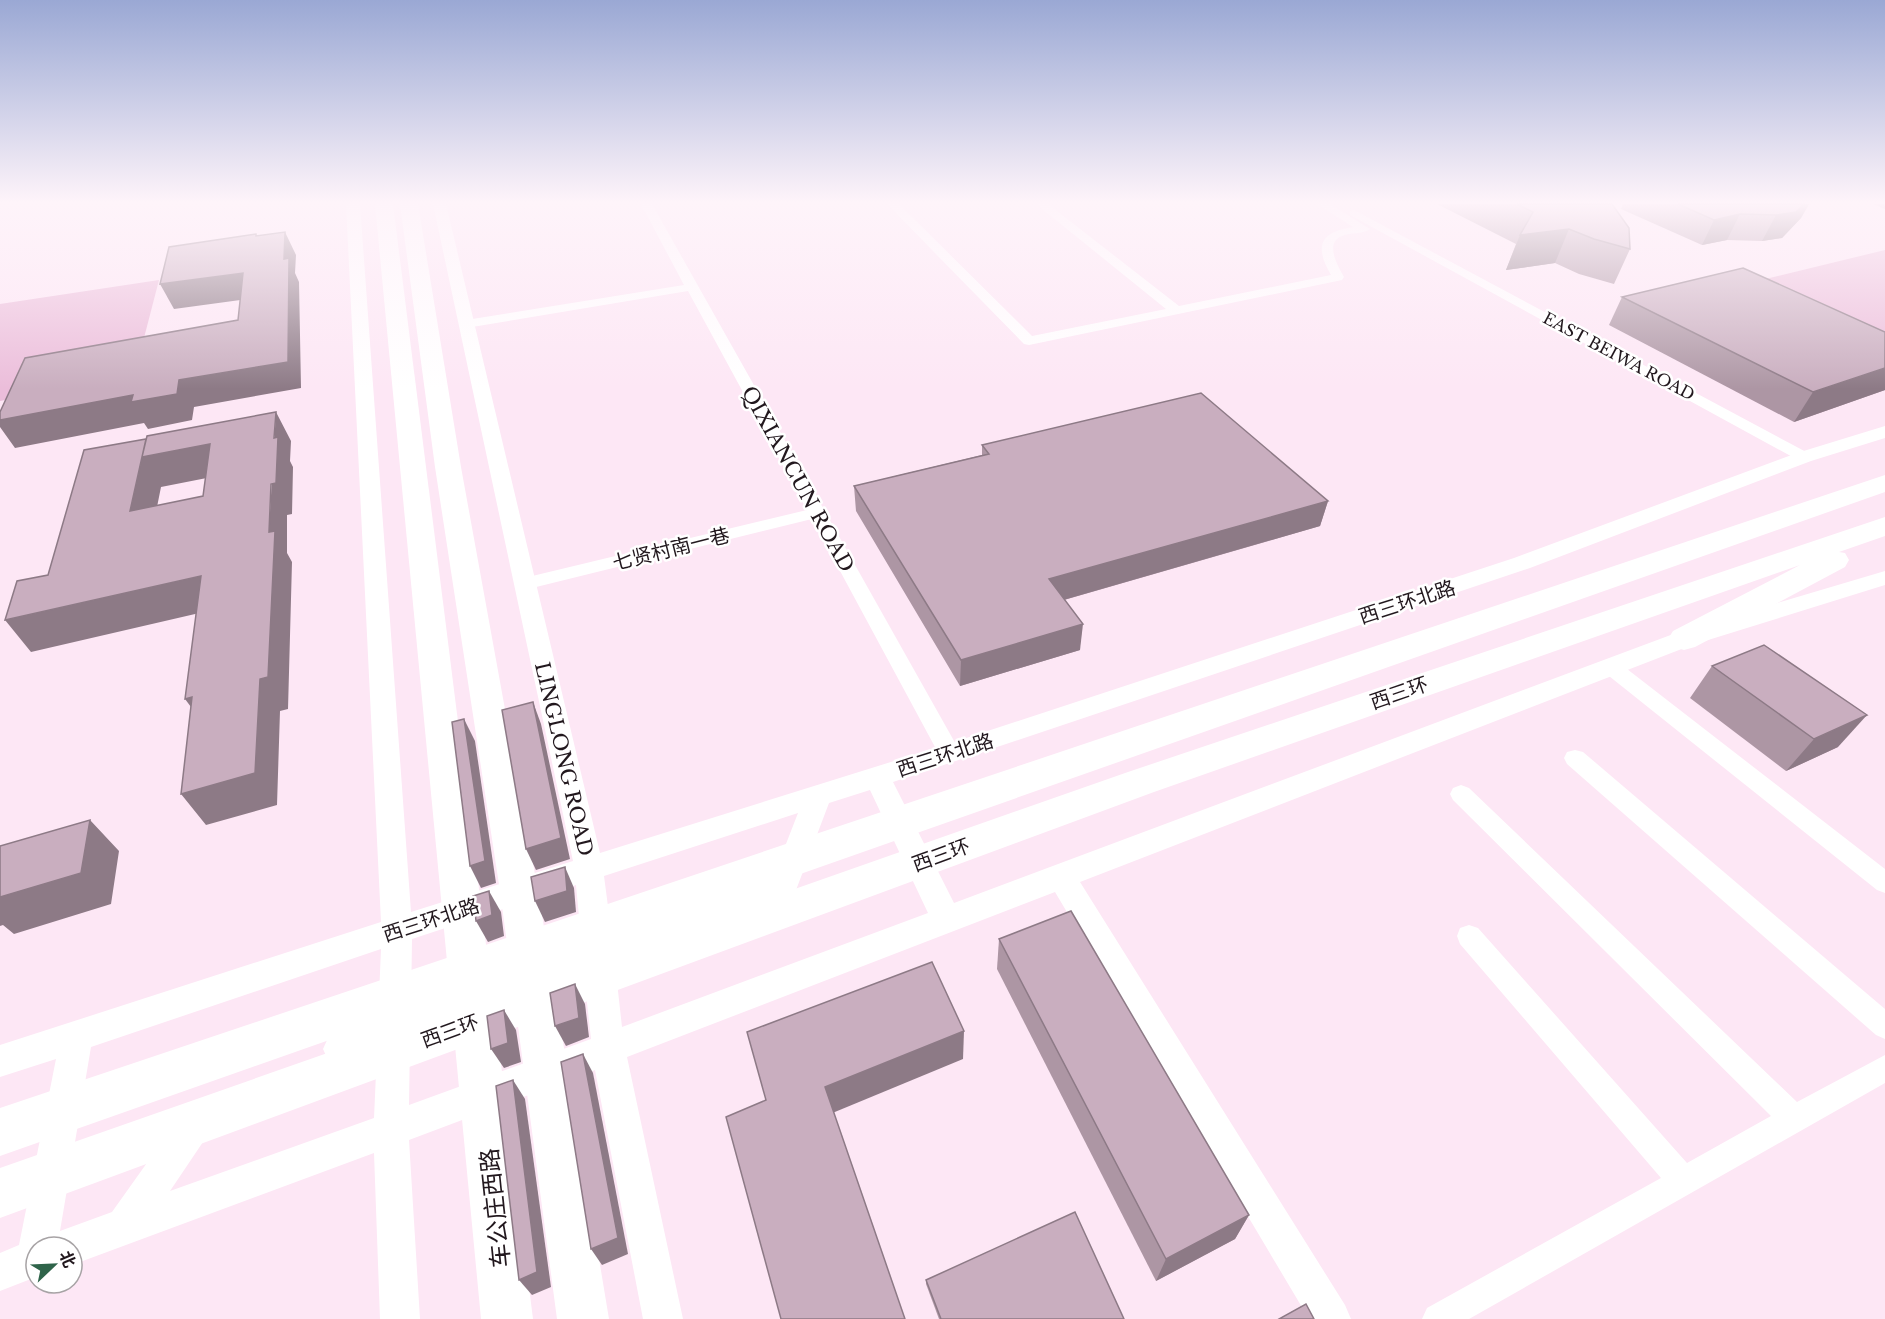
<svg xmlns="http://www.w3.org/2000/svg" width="1885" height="1319" viewBox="0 0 1885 1319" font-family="'Libre Baskerville','Noto Sans SC',serif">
<rect width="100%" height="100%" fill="#fde7f5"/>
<g fill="#ebbdda">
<path d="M 1885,250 L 1885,335 L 1761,280 Z"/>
<path d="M 159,280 L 138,361 L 21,397 L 0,401 L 0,304 Z"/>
</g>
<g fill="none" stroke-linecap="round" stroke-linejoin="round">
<g fill="#fff" fill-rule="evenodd">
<path d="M 641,204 L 652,204 L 958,748 L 961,754 L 958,760 L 950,762 L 942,760 L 812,519 L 524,590 L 518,588 L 515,584 L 518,580 L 524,578 L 807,510 L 688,291 L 466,328 L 459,324 L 466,320 L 684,285 Z"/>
<path d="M 887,204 L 899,204 L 1032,336 L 1166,309 L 1036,204 L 1048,204 L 1179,306 L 1331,275 C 1314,246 1320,232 1353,227 L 1317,204 L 1330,204 L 1370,229 C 1362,235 1351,232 1342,236 C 1324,243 1338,266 1344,277 L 1342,280 L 1029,345 L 1024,344 Z"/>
<path d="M 1354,210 L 1810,454 L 1812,457 L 1810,460 L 1798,460 L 1350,215 L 1350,211 Z"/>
<path d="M 1611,660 L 1618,662 L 1885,869 L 1885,893 L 1877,890 L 1604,672 L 1601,667 L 1604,662 Z"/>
<path d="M 1575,750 L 1583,752 L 1885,1009 L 1885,1039 L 1876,1035 L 1567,764 L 1564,758 L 1567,752 Z"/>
<path d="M 1461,785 L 1469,788 L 1797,1102 L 1885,1055 L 1885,1083 L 1469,1319 L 1422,1319 L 1427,1308 L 1661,1178 L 1460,944 L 1457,936 L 1460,928 L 1469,925 L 1478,928 L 1687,1163 L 1771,1116 L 1453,800 L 1450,794 L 1453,788 Z"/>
</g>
<path fill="#fff" fill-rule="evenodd" d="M 346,204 L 360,204 L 411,912 L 573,861 L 433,204 L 446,204 L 600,853 L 942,746 L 1514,558 L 1797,453 L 1885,426 L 1885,438 L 1811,461 L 1530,568 L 893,782 L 954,903 L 1676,633 L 1885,571 L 1885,585 L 1692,645 L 1080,882 L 1345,1305 L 1351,1319 L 1309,1319 L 1055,892 L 627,1057 L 683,1319 L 643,1319 L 595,1070 L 409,1140 L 420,1319 L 380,1319 L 374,1153 L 72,1265 L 72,1247 L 36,1247 L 36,1277 L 0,1291 L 0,1253 L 19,1245 L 56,1059 L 0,1077 L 0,1045 L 381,922 ZM 870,790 L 928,913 L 622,1027 L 615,964 L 793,898 L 829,803 ZM 798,813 L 772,880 L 612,937 L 604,876 ZM 576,885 L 582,948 L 411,1008 L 412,939 ZM 381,949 L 378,1020 L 328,1038 L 323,1049 L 328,1060 L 340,1065 L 377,1051 L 374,1118 L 170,1191 L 205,1139 L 211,1127 L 205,1115 L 193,1109 L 181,1115 L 112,1212 L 60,1231 L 91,1047 ZM 584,975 L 591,1039 L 409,1105 L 410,1039 Z"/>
<g fill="#fff" fill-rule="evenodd">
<path d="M 375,204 L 393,204 L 533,1319 L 481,1319 Z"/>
<path d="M 400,204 L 418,204 L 461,467 L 538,891 L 609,1319 L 557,1319 L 500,891 L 435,467 Z"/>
</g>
<g fill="#fff" fill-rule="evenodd">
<path d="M 1885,475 L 1885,492 L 0,1156 L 0,1108 Z"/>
<path d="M 1885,517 L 1885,536 L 1839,552 L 1845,553 L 1849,560 L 1845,567 L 1695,647 L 1684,650 L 1673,647 L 1668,639 L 1673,631 L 1800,565 L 1154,792 L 0,1218 L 0,1168 L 1128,772 Z"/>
</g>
</g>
<g fill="#ad96a4">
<path d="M 1437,204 L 1612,204 L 1630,249 L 1614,284 L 1579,274 L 1555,263 L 1506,270 L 1516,244 Z"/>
<path d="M 1623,204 L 1809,204 L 1801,218 L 1782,238 L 1762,241 L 1727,240 L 1702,245 L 1621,209 Z"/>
<path d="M 1873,204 L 1885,204 L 1885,209 Z"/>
<path d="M 1622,297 L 1885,332 L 1885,390 L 1794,422 L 1609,325 Z"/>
<path d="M 982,445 L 1328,501 L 1320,526 L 1064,600 L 1080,650 L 960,686 L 856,511 L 854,486 L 982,455 Z"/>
<path d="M 1712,666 L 1838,747 L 1786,771 L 1690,698 Z"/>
<path d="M 999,939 L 1249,1215 L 1235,1239 L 1156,1281 L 997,969 Z"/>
<path d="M 926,1280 L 1115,1300 L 1124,1319 L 939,1319 L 926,1284 Z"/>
</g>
<g fill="#8d7a86">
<path d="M 1804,204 L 1809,204 L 1801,218 L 1782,238 L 1762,241 L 1776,215 Z"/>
<path d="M 1740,214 L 1727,240 L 1702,245 L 1714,220 Z"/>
<path d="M 1569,229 L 1555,263 L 1506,270 L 1520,235 Z"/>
<path d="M 285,232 L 296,255 L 295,273 L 299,282 L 301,388 L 194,407 L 192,420 L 148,429 L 144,423 L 15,448 L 0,427 L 0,420 L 179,380 L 288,362 L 284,259 Z"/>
<path d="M 243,273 L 255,298 L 174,309 L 160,284 Z"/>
<path d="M 1885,368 L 1885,390 L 1794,422 L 1813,392 Z"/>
<path d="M 276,412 L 291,441 L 290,461 L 293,467 L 292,514 L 287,515 L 287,553 L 292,562 L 288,709 L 280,711 L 277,805 L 206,825 L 181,794 L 260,679 Z"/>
<path d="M 146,439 L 210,444 L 227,474 L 161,487 L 150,542 L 130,511 Z"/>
<path d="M 1328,501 L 1320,526 L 1046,605 L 1049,579 Z"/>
<path d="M 201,576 L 221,608 L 31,652 L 5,620 Z"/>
<path d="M 1083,624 L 1080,650 L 960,686 L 961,660 Z"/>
<path d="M 192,697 L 209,731 L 185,699 Z"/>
<path d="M 533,702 L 541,724 L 570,859 L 536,870 L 526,849 Z"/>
<path d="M 1867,715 L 1838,747 L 1786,771 L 1814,739 Z"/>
<path d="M 464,719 L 475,741 L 496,883 L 481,888 L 470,866 Z"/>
<path d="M 90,820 L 119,851 L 111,904 L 14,934 L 3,925 L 0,926 L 0,897 Z"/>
<path d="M 565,867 L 574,888 L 576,912 L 545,922 L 535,901 Z"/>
<path d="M 489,891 L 501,912 L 504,936 L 488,942 L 476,921 Z"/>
<path d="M 575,984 L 585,1004 L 589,1037 L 566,1046 L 555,1026 Z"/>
<path d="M 504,1010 L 516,1030 L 521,1062 L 504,1068 L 491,1049 Z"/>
<path d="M 964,1031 L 963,1059 L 830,1114 L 825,1087 Z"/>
<path d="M 583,1054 L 593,1073 L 628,1254 L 602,1265 L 591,1249 Z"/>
<path d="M 513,1080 L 525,1099 L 551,1287 L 532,1295 L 519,1280 Z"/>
<path d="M 1249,1215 L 1235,1239 L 1156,1281 L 1166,1259 Z"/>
</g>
<g fill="#c9aebf" stroke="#8d7a86" stroke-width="1.5">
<path d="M 1517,204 L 1612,204 L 1629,228 L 1630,249 L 1594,239 L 1569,229 L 1520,235 L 1533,212 Z"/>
<path d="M 1678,204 L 1804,204 L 1796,212 L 1776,215 L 1740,214 L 1714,220 Z"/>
<path d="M 285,232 L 284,259 L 289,258 L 288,362 L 179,380 L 177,394 L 131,402 L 133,395 L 0,420 L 0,412 L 25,358 L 238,320 L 243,273 L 160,284 L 169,247 L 256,234 L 256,236 Z"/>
<path d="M 1743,268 L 1885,332 L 1885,368 L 1813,392 L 1622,297 Z"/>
<path d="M 1201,393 L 1328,501 L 1049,579 L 1083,624 L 961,660 L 854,486 L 989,454 L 982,445 Z"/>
<path d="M 276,412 L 274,438 L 278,437 L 276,483 L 271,484 L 269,532 L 275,531 L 268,677 L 260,679 L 255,773 L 181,794 L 192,697 L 185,699 L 201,576 L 5,620 L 17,581 L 48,575 L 84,450 L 146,439 L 130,511 L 203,496 L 210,444 L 142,457 L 147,436 Z"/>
<path d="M 1764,645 L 1867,715 L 1814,739 L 1712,666 Z"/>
<path d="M 533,702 L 561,838 L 526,849 L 502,710 Z"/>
<path d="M 464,719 L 485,861 L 470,866 L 452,722 Z"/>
<path d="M 90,820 L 81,873 L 0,897 L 0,846 Z"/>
<path d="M 565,867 L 567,891 L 535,901 L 531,877 Z"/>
<path d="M 489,891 L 492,915 L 476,921 L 473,896 Z"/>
<path d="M 1071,911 L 1249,1215 L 1166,1259 L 999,939 Z"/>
<path d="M 932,962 L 964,1031 L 825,1087 L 905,1319 L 781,1319 L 726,1117 L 766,1100 L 747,1032 Z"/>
<path d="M 575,984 L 579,1018 L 555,1026 L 550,993 Z"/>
<path d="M 504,1010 L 508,1043 L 491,1049 L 487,1016 Z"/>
<path d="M 583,1054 L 618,1238 L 591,1249 L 561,1062 Z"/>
<path d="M 513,1080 L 537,1272 L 519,1280 L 496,1086 Z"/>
<path d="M 1075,1212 L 1124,1319 L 941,1319 L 926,1280 Z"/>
<path d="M 1306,1304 L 1314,1319 L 1279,1319 Z"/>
</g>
<linearGradient id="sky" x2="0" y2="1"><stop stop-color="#9aa8d4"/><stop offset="0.52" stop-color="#fef4fa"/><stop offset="1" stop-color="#fef4fa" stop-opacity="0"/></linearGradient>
<rect width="1885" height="389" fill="url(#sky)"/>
<g text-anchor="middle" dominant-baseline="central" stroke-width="5" stroke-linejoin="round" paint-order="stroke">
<g font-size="16" fill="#22181e" stroke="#fff">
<text transform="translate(1619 356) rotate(28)">EAST BEIWA ROAD</text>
</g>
<g font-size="20" fill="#22181e" stroke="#fff">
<text transform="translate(798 479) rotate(61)">QIXIANCUN ROAD</text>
<text transform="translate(671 549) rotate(-14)">七贤村南一巷</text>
<text transform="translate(1407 602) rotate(-18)">西三环北路</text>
<text transform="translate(1399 693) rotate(-19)">西三环</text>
<text transform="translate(945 755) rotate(-18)">西三环北路</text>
<text transform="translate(564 759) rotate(77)">LINGLONG ROAD</text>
<text transform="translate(941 855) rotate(-20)">西三环</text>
<text transform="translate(431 920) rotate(-18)">西三环北路</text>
<text transform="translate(450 1031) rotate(-20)">西三环</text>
</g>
<g font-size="24" fill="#22181e" stroke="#fff">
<text transform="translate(495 1208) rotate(-96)">车公庄西路</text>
</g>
</g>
<g transform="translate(54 1265) rotate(67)"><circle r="28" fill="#ffffff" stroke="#a7a3a5" stroke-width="1.5"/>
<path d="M0-4.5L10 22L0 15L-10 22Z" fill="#2f644a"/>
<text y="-9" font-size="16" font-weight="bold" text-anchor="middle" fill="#22181e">北</text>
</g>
</svg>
